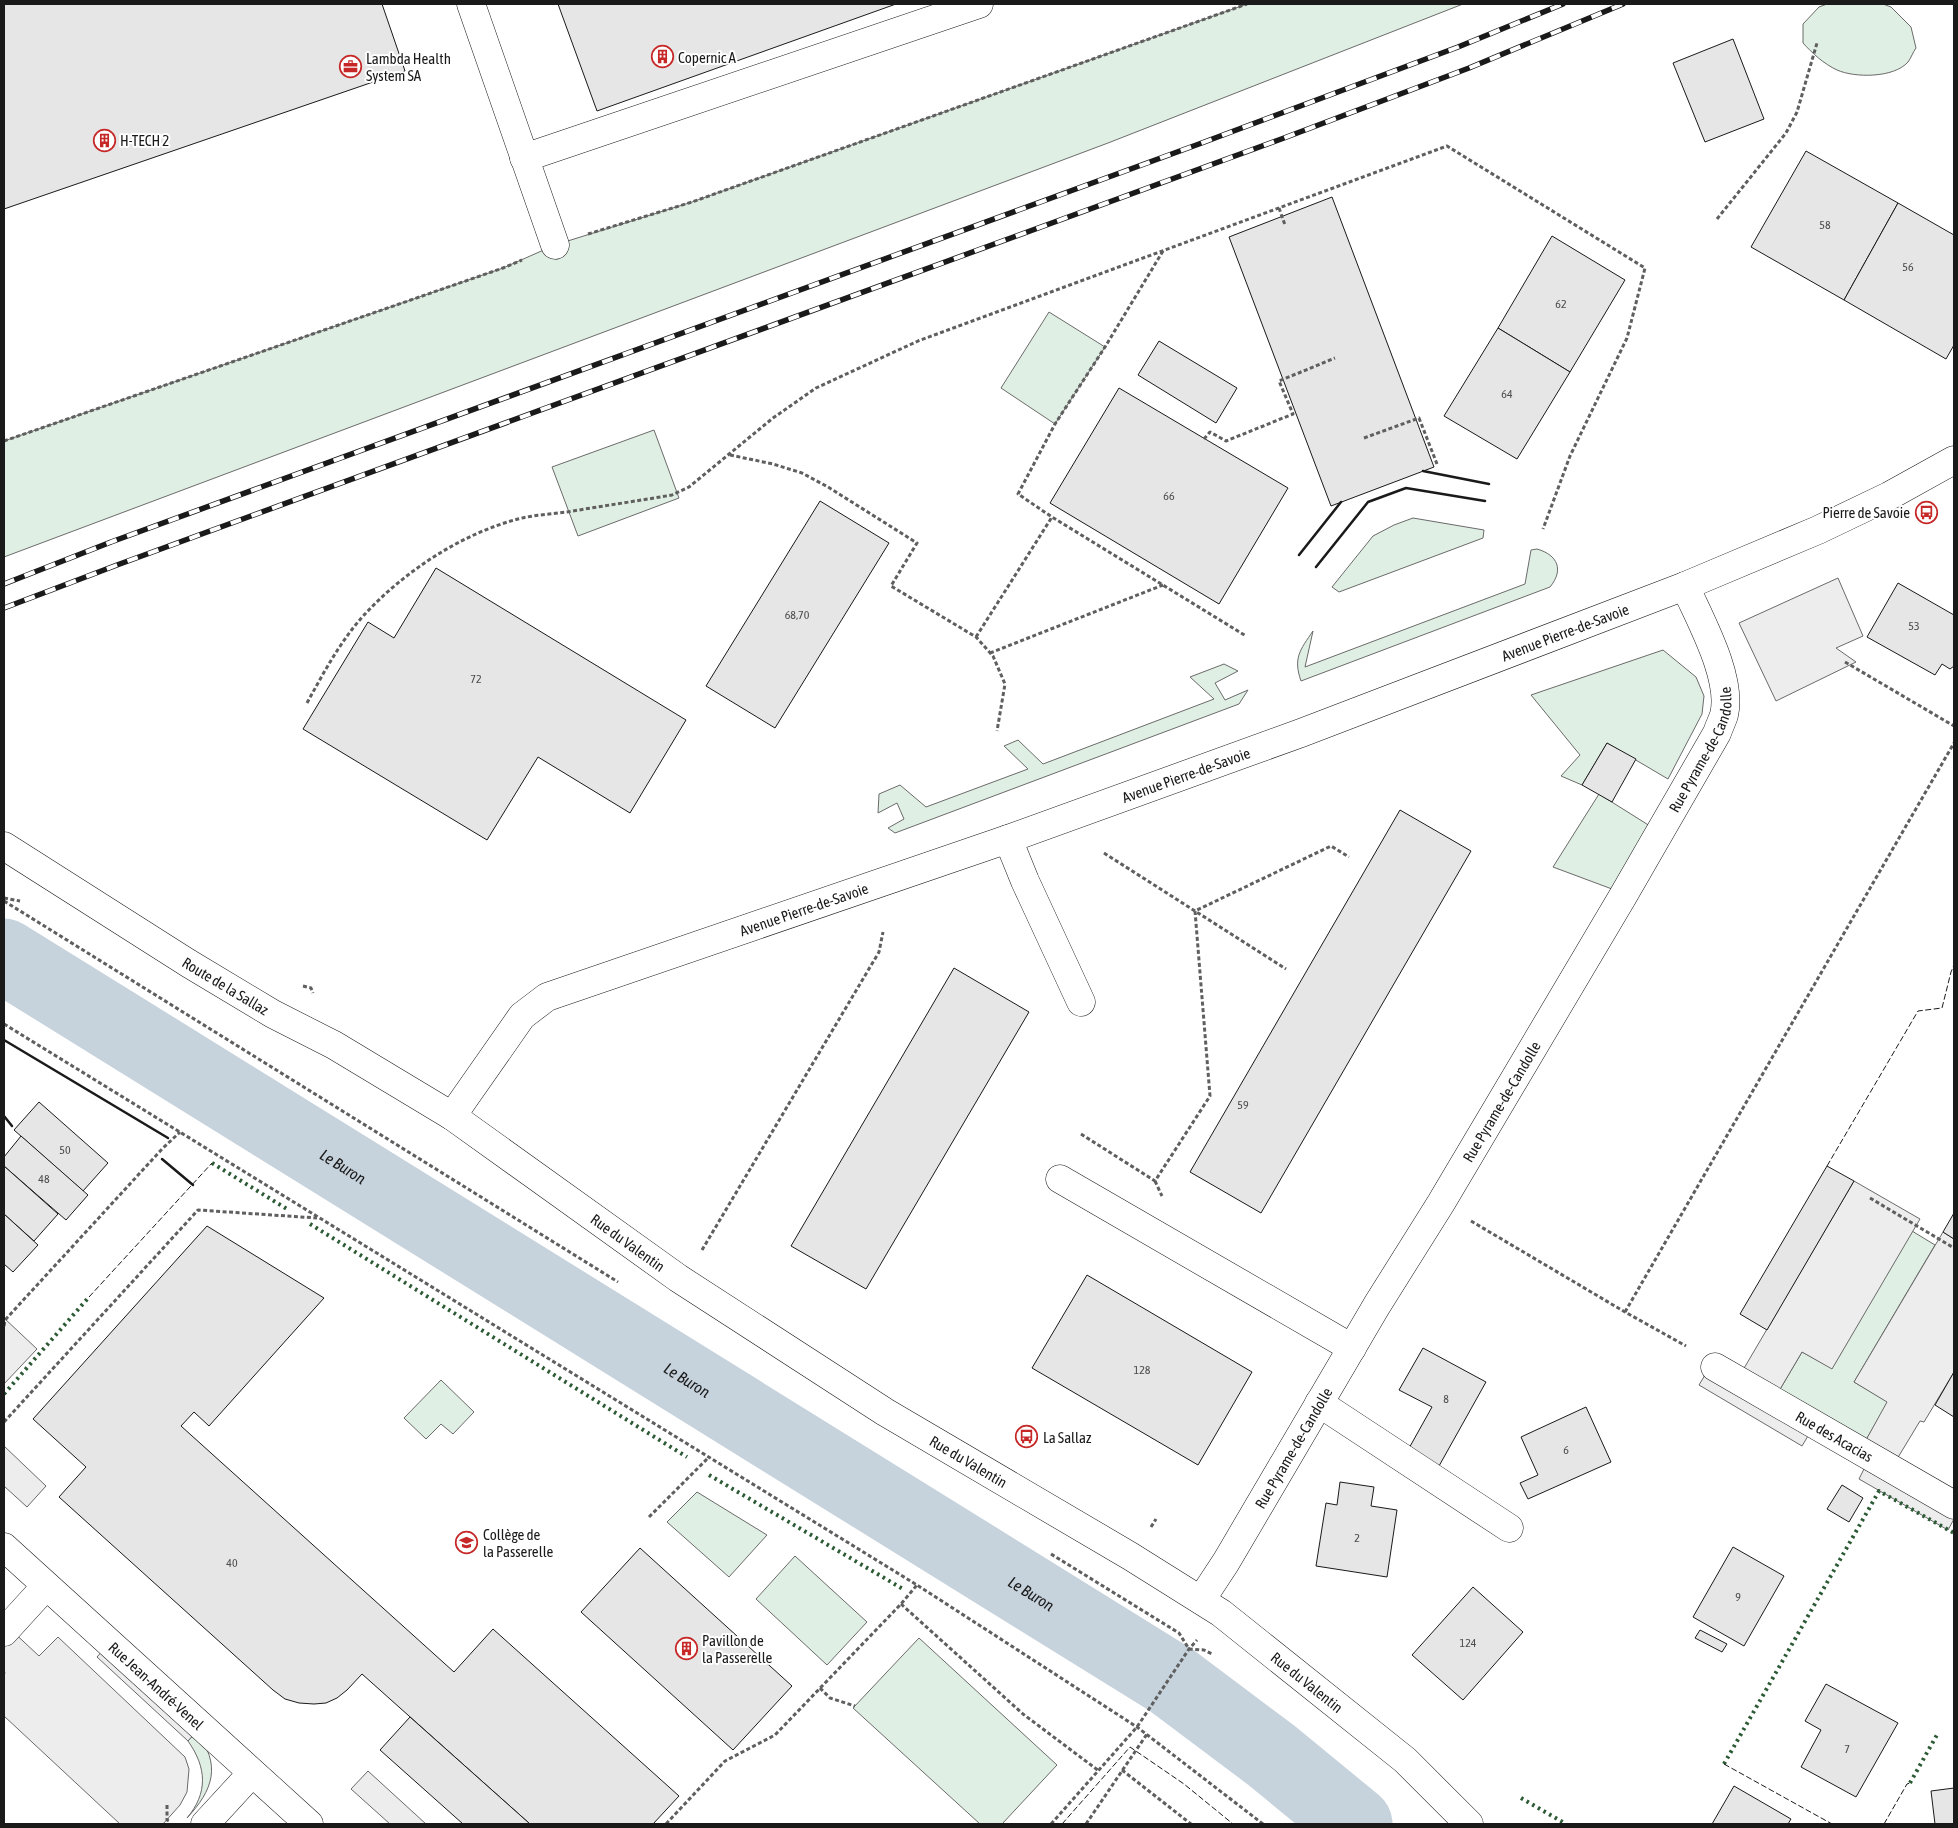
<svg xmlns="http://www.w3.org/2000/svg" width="1958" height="1828" viewBox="0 0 1958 1828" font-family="'Asap Condensed',sans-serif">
<rect width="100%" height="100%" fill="#fff"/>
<g fill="#e0efe3" stroke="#6a6a6a">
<path d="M 1247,4 L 1463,4 L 1108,143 L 4,557 L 4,441 L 503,268 L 555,245 L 692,202 Z"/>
<path d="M 1827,4 L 1883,4 L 1891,7 L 1911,27 L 1916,48 C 1913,52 1911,58 1908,62 C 1894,78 1855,78 1837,70 C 1824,64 1812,53 1803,43 L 1803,24 L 1819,7 Z"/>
<path d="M 1049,312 L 1105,347 L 1055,424 L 1001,388 Z"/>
<path d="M 654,430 L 679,498 L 578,536 L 552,467 Z"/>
<path d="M 1413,518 L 1484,530 L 1483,538 L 1339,592 L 1332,587 L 1373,536 L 1394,525 Z"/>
<path d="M 1537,549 C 1558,555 1564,570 1550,587 L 1301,681 C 1293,658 1300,650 1313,631 L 1305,667 L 1525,584 L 1531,550 Z"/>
<path d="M 1663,650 L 1696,677 L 1704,696 L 1702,714 L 1668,779 L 1607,743 L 1582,785 L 1561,776 L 1580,755 L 1531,695 Z"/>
<path d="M 1224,664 L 1238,671 L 1215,683 L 1225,700 L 1248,690 L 1239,704 L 895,833 L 888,828 L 904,819 L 897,803 L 878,813 L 879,794 L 900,785 L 926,807 L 1028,769 L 1004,746 L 1018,740 L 1043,764 L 1214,699 L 1190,677 Z"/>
<path d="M 1599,794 L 1650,826 L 1612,889 L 1553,867 Z"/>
<path d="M 1912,1231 L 1935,1245 L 1854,1382 L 1888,1402 L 1866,1440 L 1779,1391 L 1802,1352 L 1832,1368 Z"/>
<path d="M 441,1380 L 474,1412 L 453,1434 L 441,1424 L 426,1439 L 404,1418 Z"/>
<path d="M 697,1492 L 767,1535 L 729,1577 L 667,1522 Z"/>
<path d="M 795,1556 L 867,1622 L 827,1665 L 756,1599 Z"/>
<path d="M 919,1638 L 1057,1765 L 1002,1824 L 980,1824 L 853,1708 Z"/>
<path d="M 196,1732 C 222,1765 213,1790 187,1818 C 208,1793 207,1768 188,1741 Z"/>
</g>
<g fill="#ededed" stroke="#6a6a6a">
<path d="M 1838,578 L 1863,636 L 1836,648 L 1856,662 L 1776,701 L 1739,623 Z"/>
<path d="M 1854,1181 L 1920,1219 L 1832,1369 L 1802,1352 L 1779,1391 L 1743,1370 Z"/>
<path d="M 1943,1232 L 1954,1239 L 1954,1372 L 1924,1422 L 1920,1421 L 1897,1459 L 1866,1440 L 1887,1402 L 1854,1382 Z"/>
<path d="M 4,1318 L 37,1349 L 4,1384 Z"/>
<path d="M 1705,1375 L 1808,1436 L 1802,1446 L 1699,1385 Z"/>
<path d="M 4,1446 L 46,1486 L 27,1507 L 4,1486 Z"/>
<path d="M 1864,1469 L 1954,1519 L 1948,1530 L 1859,1479 Z"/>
<path d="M 8,1627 L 39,1656 L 58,1637 L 185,1757 L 189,1769 L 187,1792 L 180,1805 L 163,1824 L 120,1824 L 4,1716 L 4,1675 L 5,1673 L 4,1671 L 4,1632 Z"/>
<path d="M 104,1649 L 196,1732 L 188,1741 L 97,1657 Z"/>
<path d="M 368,1771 L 426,1824 L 390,1824 L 351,1789 Z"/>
</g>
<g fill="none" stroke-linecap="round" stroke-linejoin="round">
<path stroke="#c6d2dc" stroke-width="75" id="s1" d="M 4,956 L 1171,1680 L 1271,1755 L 1355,1824"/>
</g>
<g fill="#e6e6e6" stroke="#1a1a1a">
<path d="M 4,4 L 382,4 L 405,71 L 4,209 Z"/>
<path d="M 558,4 L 896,4 L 597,111 Z"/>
<path d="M 1733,39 L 1764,119 L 1705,142 L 1673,63 Z"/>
<path d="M 1806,151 L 1898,203 L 1844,300 L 1751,247 Z"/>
<path d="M 1332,197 L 1434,467 L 1331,506 L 1229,237 Z"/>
<path d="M 1898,203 L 1954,235 L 1954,345 L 1946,359 L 1844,300 Z"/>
<path d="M 1552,236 L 1625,280 L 1570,372 L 1498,328 Z"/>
<path d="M 1498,328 L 1570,372 L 1517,459 L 1444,416 Z"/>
<path d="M 1159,341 L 1237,388 L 1216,423 L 1138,375 Z"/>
<path d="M 1119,388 L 1288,488 L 1219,604 L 1050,503 Z"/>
<path d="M 820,501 L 889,543 L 775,728 L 706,686 Z"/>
<path d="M 436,568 L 686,720 L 630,813 L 538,757 L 487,840 L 303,729 L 368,622 L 394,638 Z"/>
<path d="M 1898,583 L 1954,615 L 1954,666 L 1950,669 L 1942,664 L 1935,675 L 1867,637 Z"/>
<path d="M 1607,743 L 1636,759 L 1612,802 L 1582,785 Z"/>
<path d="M 1400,810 L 1471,851 L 1261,1213 L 1190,1172 Z"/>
<path d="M 954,968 L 1029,1012 L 866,1289 L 791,1246 Z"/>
<path d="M 39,1102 L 108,1163 L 83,1191 L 14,1130 Z"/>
<path d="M 21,1136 L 88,1195 L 66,1220 L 4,1166 L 4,1157 Z"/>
<path d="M 4,1166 L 58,1214 L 34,1241 L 4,1214 Z"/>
<path d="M 1827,1166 L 1854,1181 L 1767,1330 L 1740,1314 Z"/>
<path d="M 1954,1213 L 1954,1239 L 1943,1232 Z"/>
<path d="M 4,1214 L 38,1245 L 13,1272 L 4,1264 Z"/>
<path d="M 207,1226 L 324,1298 L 209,1426 L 194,1412 L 181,1426 L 454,1672 L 493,1629 L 679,1796 L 653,1824 L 530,1824 L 362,1674 L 347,1690 L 337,1698 L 326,1703 L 314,1704 L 299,1703 L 285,1699 L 273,1690 L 59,1497 L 86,1467 L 33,1419 Z"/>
<path d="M 1087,1275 L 1252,1372 L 1198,1465 L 1032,1368 Z"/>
<path d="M 1423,1348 L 1486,1382 L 1439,1466 L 1408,1450 L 1432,1407 L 1399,1390 Z"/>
<path d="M 1954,1372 L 1954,1417 L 1935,1405 Z"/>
<path d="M 1586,1407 L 1611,1462 L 1528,1499 L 1520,1483 L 1538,1475 L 1521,1437 Z"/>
<path d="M 1340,1482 L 1374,1487 L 1371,1506 L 1397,1510 L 1387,1577 L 1316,1566 L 1326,1503 L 1337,1505 Z"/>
<path d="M 1842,1485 L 1863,1498 L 1849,1522 L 1827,1509 Z"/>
<path d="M 1733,1547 L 1784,1576 L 1744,1646 L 1693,1617 Z"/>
<path d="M 640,1548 L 792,1686 L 733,1750 L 581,1612 Z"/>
<path d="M 1473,1587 L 1523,1632 L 1463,1700 L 1412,1655 Z"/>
<path d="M 1700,1630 L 1727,1644 L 1722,1652 L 1695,1638 Z"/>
<path d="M 1826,1684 L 1898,1723 L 1856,1797 L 1801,1767 L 1821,1730 L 1805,1721 Z"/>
<path d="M 410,1717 L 530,1824 L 463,1824 L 380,1750 Z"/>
<path d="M 1734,1786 L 1791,1819 L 1788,1824 L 1712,1824 Z"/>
<path d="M 1954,1788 L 1954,1824 L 1935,1824 L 1931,1791 Z"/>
</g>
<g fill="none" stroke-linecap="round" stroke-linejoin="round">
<defs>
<g id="minor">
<path d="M 471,4 L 555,245"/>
<path d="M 524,158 L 979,4"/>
<path d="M 1008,839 L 1025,881 L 1081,1002"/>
<path id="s2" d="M 452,1116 L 522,1016 L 547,997 L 1008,839 L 1301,733 L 1685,586 L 1818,530 L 1889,496 L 1954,460"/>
<path d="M 1060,1179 L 1352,1348"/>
<path id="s3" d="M 1715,1367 L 1954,1505"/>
<path d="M 1319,1403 L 1509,1528"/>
<path id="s4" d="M 4,1547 L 309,1824"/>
<path id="s5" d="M 1201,1600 L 1226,1562 L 1377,1305 L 1441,1203 L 1623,896 L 1717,733 C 1719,727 1722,721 1724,715 C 1733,678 1700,620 1685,586"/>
<path d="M 4,1632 L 46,1586"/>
<path d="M 205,1824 L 252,1773"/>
</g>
<g id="major">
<path id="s6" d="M 4,846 L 188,963 L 273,1014 L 334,1045 L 452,1116 L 678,1278 L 885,1412 L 1130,1556 L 1221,1613 L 1405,1760 L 1469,1824"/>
</g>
</defs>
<use href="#minor" stroke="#1a1a1a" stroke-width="29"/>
<use href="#major" stroke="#1a1a1a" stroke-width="29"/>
<g stroke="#5f5f5f" stroke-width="3" stroke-dasharray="4 2.5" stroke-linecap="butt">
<path d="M 1279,208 L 1285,225"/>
<path d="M 1717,219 L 1786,133 L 1797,112 L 1817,43"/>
<path d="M 588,234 L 692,202 L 1247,4"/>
<path d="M 1163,251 L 1105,347 L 1055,424 L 1018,494 L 1052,517 L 1246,636"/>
<path d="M 1364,438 L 1419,418 L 1437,464"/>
<path d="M 1204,439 L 1210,432 L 1226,441 L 1293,414 L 1279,381 L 1335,358"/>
<path d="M 4,441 L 503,268 L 522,260"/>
<path d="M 730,455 L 773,464 L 802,473 L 828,487 L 917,543 L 891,586 L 976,637 L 993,656 L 1005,684 L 997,731"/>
<path d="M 976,637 L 1052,517"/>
<path d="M 990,653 L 1163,585"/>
<path d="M 1845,662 L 1954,726"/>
<path d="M 307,703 C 324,672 341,640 365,614 C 405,571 461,534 518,519 C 534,515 551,514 567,512 C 602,506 637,501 672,495 L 689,487 L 773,418 L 816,388 L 918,341 L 1447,146 L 1645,268 L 1627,338 L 1570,456 L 1543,529"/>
<path d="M 1104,853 L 1286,969"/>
<path d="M 4,898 L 20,901"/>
<path d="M 4,901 L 618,1282"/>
<path d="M 303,986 L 311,988 L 313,993"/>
<path d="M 4,1024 L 917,1585 L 1137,1727 L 1263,1824"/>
<path d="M 1081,1134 L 1155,1181 L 1210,1096 L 1195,911 L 1331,846 L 1349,857"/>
<path d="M 1155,1181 L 1162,1196"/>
<path d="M 1870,1198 L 1954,1248"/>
<path d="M 1471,1221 L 1625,1312 L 1686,1346"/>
<path d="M 702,1250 L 879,952 L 883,932"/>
<path d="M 1625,1312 L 1954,743"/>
<path d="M 4,1326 L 5,1320 L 162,1149 L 180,1132"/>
<path d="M 4,1422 L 198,1210 L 317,1218"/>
<path d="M 649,1517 L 709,1457"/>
<path d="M 1151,1527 L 1156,1519"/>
<path d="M 1051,1554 L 1179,1633 L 1189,1649 L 1204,1650 L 1212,1654"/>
<path d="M 901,1604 L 1023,1714 L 1099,1771"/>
<path d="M 820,1688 L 830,1698 L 855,1706"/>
<path d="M 1122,1770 L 1191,1824"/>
<path d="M 167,1805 L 167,1820 L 169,1821"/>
<path d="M 666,1824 L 725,1761 L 775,1735 L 901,1604 L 917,1585"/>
<path d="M 1051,1824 L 1137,1727 L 1189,1649 L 1197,1640"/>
<path d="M 1086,1824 L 1147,1734"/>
</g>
<use href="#minor" stroke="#fff" stroke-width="28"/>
<use href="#major" stroke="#fff" stroke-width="28"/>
<defs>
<g id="rail">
<path d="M 4,584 L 111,542 L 1199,144 L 1458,47 L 1563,4"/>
<path d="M 4,608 L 117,565 L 1284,138 L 1469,68 L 1623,4"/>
</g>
</defs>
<use href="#rail" stroke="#1a1a1a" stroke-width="5.5"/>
<use href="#rail" stroke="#fff" stroke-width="4" stroke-dasharray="11" stroke-linecap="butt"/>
<g stroke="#2b5a34" stroke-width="4" stroke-dasharray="2.5 4" stroke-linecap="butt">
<path d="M 212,1163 L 287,1209"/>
<path d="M 310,1224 L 687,1457"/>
<path d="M 4,1394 L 89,1297"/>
<path d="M 709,1475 L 903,1589"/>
<path d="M 1724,1764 L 1879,1491 L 1954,1533"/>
<path d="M 1910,1783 L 1938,1733"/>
<path d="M 1521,1798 L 1566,1824"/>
</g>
<g stroke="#1a1a1a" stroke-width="1" stroke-dasharray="6 2.5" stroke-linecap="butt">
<path d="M 1827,1166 L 1918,1011 L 1942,1008 L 1951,972 L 1954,965"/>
<path d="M 89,1297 L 212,1163"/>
<path d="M 1724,1764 L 1832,1824"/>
<path d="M 1062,1824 L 1130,1747 L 1184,1784 L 1233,1824"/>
<path d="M 1884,1824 L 1907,1784 L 1910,1783"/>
</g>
<g stroke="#1a1a1a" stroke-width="2.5">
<path d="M 1423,471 L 1489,484"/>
<path d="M 1299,555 L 1341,502"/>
<path d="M 1316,567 L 1368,502 L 1406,488 L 1485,501"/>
<path d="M 4,1040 L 168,1138"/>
<path d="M 4,1116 L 12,1126"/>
<path d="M 162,1159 L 193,1185"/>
</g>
</g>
<defs>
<symbol id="building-ring" viewBox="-11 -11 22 22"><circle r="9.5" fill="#fff" stroke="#c62828" stroke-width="1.5"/><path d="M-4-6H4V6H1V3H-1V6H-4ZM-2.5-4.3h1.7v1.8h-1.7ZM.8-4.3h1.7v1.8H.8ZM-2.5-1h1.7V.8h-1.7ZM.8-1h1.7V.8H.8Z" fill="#c62828"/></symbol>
<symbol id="office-ring" viewBox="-11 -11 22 22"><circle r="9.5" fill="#fff" stroke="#c62828" stroke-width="1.5"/><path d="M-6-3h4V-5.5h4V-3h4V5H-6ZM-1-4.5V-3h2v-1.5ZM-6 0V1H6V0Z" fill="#c62828"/></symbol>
<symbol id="bus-ring" viewBox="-11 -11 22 22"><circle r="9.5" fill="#fff" stroke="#c62828" stroke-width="1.5"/><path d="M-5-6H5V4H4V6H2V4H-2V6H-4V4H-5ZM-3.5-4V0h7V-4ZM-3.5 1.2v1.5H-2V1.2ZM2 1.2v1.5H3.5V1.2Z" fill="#c62828"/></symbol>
<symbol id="school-ring" viewBox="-11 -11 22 22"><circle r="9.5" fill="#fff" stroke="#c62828" stroke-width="1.5"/><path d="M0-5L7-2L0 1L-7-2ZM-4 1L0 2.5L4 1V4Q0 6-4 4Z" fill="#c62828"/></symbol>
</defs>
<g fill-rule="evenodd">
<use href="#building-ring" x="650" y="44" width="25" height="25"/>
<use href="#office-ring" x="338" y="54" width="25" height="25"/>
<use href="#building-ring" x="92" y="128" width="25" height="25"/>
<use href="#bus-ring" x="1914" y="500" width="25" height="25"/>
<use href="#bus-ring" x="1014" y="1424" width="25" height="25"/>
<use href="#school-ring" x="454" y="1530" width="25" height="25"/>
<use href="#building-ring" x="674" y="1636" width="25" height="25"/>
</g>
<g text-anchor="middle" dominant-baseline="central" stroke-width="4" stroke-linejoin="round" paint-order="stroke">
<g font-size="12" fill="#4d4d4d">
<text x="1825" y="225">58</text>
<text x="1908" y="267">56</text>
<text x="1561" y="304">62</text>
<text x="1507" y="394">64</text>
<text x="1169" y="496">66</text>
<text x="797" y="615">68,70</text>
<text x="1914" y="626">53</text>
<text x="476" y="679">72</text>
<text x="1243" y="1105">59</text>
<text x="65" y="1150">50</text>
<text x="44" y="1179">48</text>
<text x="1142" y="1370">128</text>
<text x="1446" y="1399">8</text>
<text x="1566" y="1450">6</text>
<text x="1357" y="1538">2</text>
<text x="232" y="1563">40</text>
<text x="1738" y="1597">9</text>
<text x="1468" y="1643">124</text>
<text x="1847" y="1749">7</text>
</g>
<g font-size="15" fill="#1a1a1a" stroke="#fff" text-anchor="start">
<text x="678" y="57">Copernic A</text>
<text x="366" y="58">Lambda Health<tspan x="366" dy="17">System SA</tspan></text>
<text x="120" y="140">H-TECH 2</text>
<text x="1910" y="512" text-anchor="end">Pierre de Savoie</text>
<text x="1043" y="1437">La Sallaz</text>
<text x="483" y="1534">Collège de<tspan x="483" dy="17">la Passerelle</tspan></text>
<text x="702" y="1640">Pavillon de<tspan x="702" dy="17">la Passerelle</tspan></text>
</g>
<g font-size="15" fill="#1a1a1a" stroke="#fff">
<text stroke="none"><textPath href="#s2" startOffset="1235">Avenue Pierre-de-Savoie</textPath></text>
<text stroke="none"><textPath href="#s5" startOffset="988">Rue Pyrame-de-Candolle</textPath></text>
<text stroke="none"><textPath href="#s2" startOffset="830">Avenue Pierre-de-Savoie</textPath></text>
<text stroke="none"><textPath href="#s2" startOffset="425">Avenue Pierre-de-Savoie</textPath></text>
<text stroke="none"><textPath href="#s6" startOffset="262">Route de la Sallaz</textPath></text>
<text stroke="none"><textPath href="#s5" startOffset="582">Rue Pyrame-de-Candolle</textPath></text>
<text stroke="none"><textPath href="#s6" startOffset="740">Rue du Valentin</textPath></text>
<text stroke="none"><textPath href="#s3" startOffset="138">Rue des Acacias</textPath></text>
<text stroke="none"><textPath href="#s5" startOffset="178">Rue Pyrame-de-Candolle</textPath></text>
<text stroke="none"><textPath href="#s6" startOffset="1145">Rue du Valentin</textPath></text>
<text stroke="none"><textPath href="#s6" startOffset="1550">Rue du Valentin</textPath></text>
<text stroke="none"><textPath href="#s4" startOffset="206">Rue Jean-André-Venel</textPath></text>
</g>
<g font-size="16" font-style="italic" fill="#1a1a1a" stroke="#fff">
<text stroke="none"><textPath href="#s1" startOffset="399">Le Buron</textPath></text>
<text stroke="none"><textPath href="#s1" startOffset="804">Le Buron</textPath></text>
<text stroke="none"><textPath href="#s1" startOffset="1209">Le Buron</textPath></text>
</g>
</g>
<rect width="1958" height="1828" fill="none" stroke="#1a1a1a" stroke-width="10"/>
</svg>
